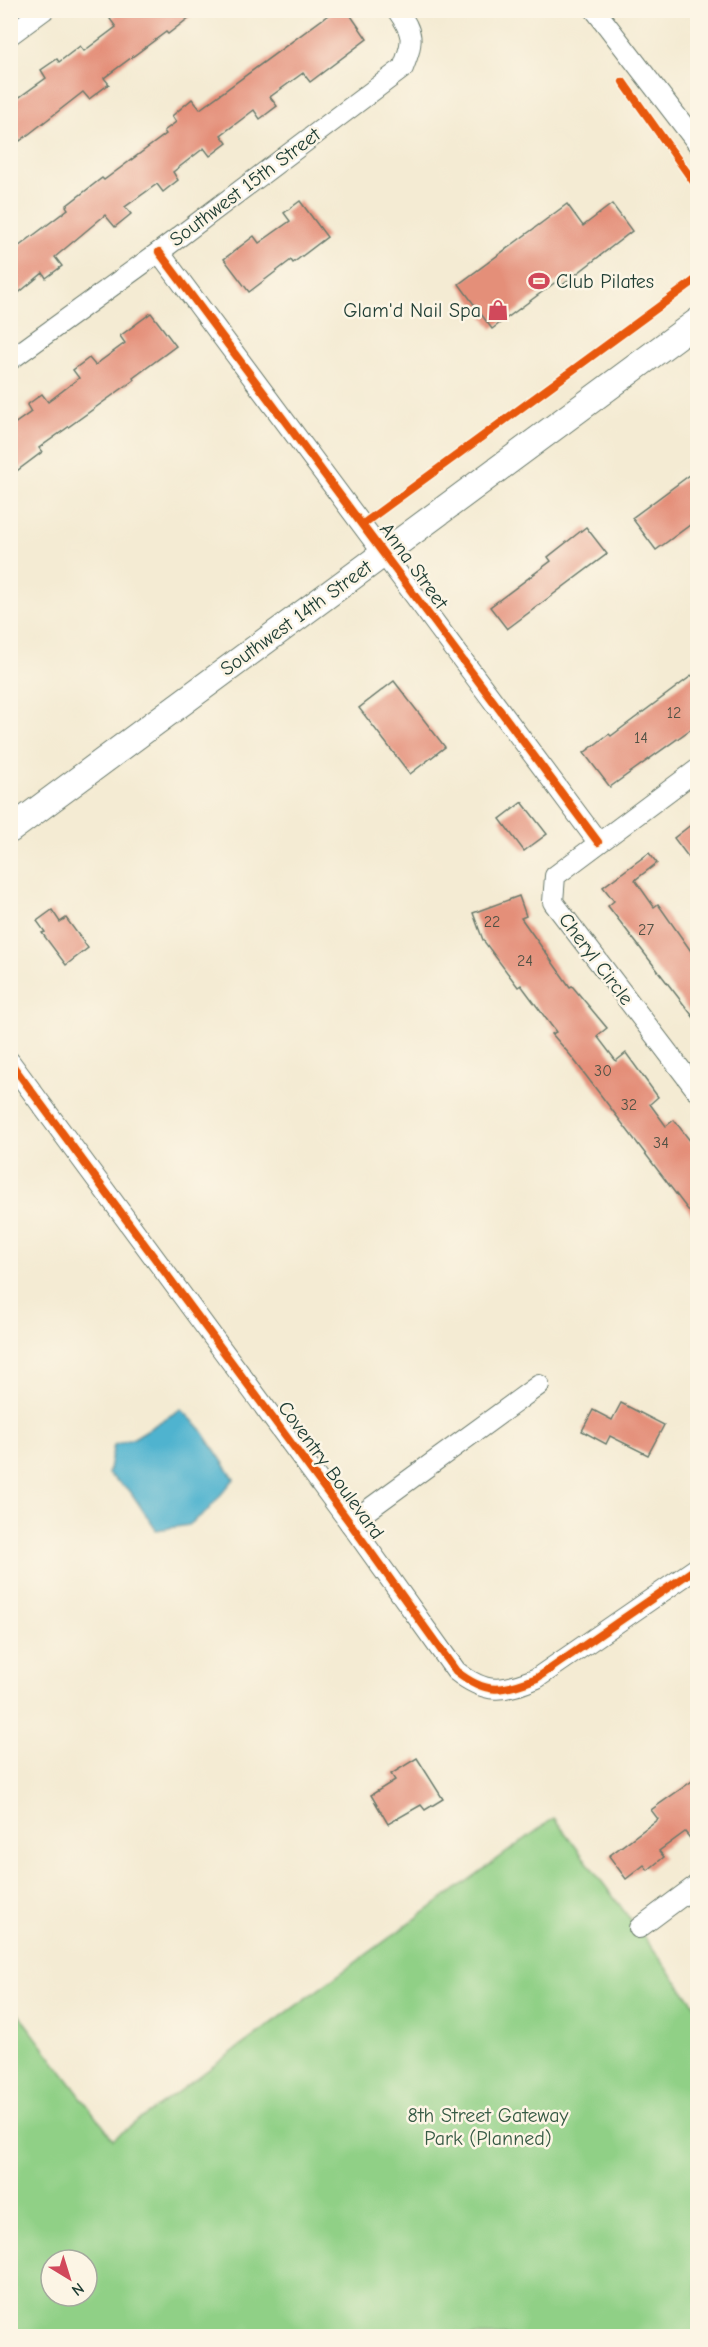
<svg xmlns="http://www.w3.org/2000/svg" width="708" height="2347" viewBox="0 0 708 2347" font-family="'Comic Neue',sans-serif">
<rect width="100%" height="100%" fill="#fcf5e5"/>
<filter id="ink" filterUnits="userSpaceOnUse"><feTurbulence type="fractalNoise" baseFrequency=".0167" numOctaves="2"/><feDisplacementMap in="SourceGraphic" scale="12" xChannelSelector="R" yChannelSelector="G"/><feConvolveMatrix kernelMatrix="1 2 1 2 8 2 1 2 1" color-interpolation-filters="sRGB"/></filter>
<filter id="wash" filterUnits="userSpaceOnUse"><feTurbulence type="fractalNoise" baseFrequency=".008" numOctaves="4" result="noise"/><feDisplacementMap in="SourceGraphic" scale="24" xChannelSelector="R" yChannelSelector="G"/><feGaussianBlur stdDeviation="1.35" result="paint"/><feColorMatrix in="noise" values="0 0 0 0 0 0 0 0 0 0 0 0 0 0 0 0 0 1.4 0 .05"/><feComposite in="paint" operator="in"/></filter>
<g filter="url(#wash)">
<rect width="100%" height="100%" fill="#f4ebd3"/>
<path fill="#90d086" stroke="#58865d" stroke-width="1.5" fill-rule="evenodd" d="M 554,1818 L 697,2008 L 697,2336 L 11,2336 L 10,2003 L 113,2139 ZM 51,2260 L 87,2260 L 87,2296 L 51,2296 Z"/>
<path fill="#50b3cf" stroke="#387882" stroke-width="1.5" d="M 181,1409 L 201,1429 L 234,1479 L 208,1510 L 189,1525 L 156,1530 L 130,1491 L 108,1474 L 114,1445 L 134,1438 Z"/>
<g id="blocks">
<g fill="#e48f79">
<path d="M 121,10 L 199,10 L 168,34 L 166,32 L 104,78 L 109,84 L 89,99 L 83,92 L 20,141 L 10,127 L 10,104 L 46,78 L 41,70 L 57,59 L 59,62 L 80,46 L 84,51 L 116,27 L 110,19 Z"/>
<path d="M 335,10 L 347,10 L 367,39 L 310,82 L 303,73 L 270,97 L 277,106 L 260,119 L 254,110 L 221,135 L 227,143 L 210,156 L 204,148 L 173,172 L 178,180 L 163,192 L 157,184 L 125,207 L 131,214 L 115,227 L 105,215 L 55,257 L 62,266 L 46,278 L 43,273 L 10,300 L 10,253 L 68,209 L 66,206 L 102,178 L 104,180 L 166,134 L 164,131 L 176,122 L 172,116 L 192,99 L 200,109 Z"/>
<path d="M 300,201 L 327,237 L 293,263 L 291,260 L 249,292 L 224,259 L 254,236 L 259,243 L 290,221 L 284,213 Z"/>
<path d="M 567,204 L 583,226 L 612,204 L 632,231 L 561,286 L 557,281 L 492,329 L 459,284 Z"/>
<path d="M 151,313 L 176,346 L 133,378 L 134,380 L 39,448 L 42,452 L 10,476 L 10,427 L 31,412 L 27,405 L 42,394 L 48,402 L 79,378 L 73,370 L 89,358 L 95,365 L 125,343 L 120,336 Z"/>
<path d="M 698,469 L 698,519 L 656,550 L 632,518 Z"/>
<path d="M 586,527 L 607,554 L 507,629 L 490,607 L 551,561 L 548,557 Z"/>
<path d="M 698,671 L 698,724 L 610,787 L 584,753 L 609,734 L 611,736 Z"/>
<path d="M 394,681 L 445,747 L 410,774 L 359,708 Z"/>
<path d="M 522,802 L 547,834 L 524,851 L 500,819 Z"/>
<path d="M 692,824 L 698,832 L 698,870 L 674,838 Z"/>
<path d="M 649,853 L 657,863 L 635,880 L 654,907 L 658,904 L 698,961 L 698,1023 L 608,906 L 614,901 L 603,887 Z"/>
<path d="M 519,896 L 526,916 L 521,918 L 570,987 L 572,986 L 607,1028 L 597,1036 L 616,1061 L 626,1053 L 658,1097 L 650,1104 L 666,1126 L 674,1120 L 698,1151 L 698,1223 L 571,1056 L 552,1034 L 556,1032 L 521,985 L 518,987 L 483,940 L 473,913 Z"/>
<path d="M 52,910 L 60,922 L 66,918 L 88,948 L 66,965 L 42,933 L 45,932 L 37,921 Z"/>
<path d="M 621,1403 L 664,1425 L 648,1455 L 610,1436 L 606,1444 L 582,1431 L 593,1410 L 612,1420 Z"/>
<path d="M 417,1758 L 443,1799 L 425,1810 L 421,1805 L 388,1824 L 371,1795 L 395,1780 L 391,1774 Z"/>
<path d="M 698,1777 L 698,1848 L 685,1832 L 659,1851 L 664,1857 L 648,1870 L 644,1865 L 626,1879 L 609,1856 L 658,1819 L 651,1810 Z"/>
</g>
</g>
</g>
<g filter="url(#ink)">
<use href="#blocks" fill-opacity="0" stroke="#6a7a6c" stroke-width="1.5"/>
<g fill="none" stroke-linecap="round" stroke-linejoin="round">
<defs>
<g id="minor">
<path d="M 595,10 L 698,144"/>
<path d="M 10,35 L 44,10"/>
<path d="M 159,252 L 598,842"/>
<path d="M 10,360 L 159,252 L 403,68 C 414,40 414,34 397,10"/>
<path d="M 698,769 L 555,876 L 553,902 L 698,1092"/>
<path d="M 10,1062 L 350,1523 L 456,1671 C 486,1695 503,1692 537,1678 L 698,1567"/>
<path d="M 350,1523 L 539,1385"/>
<path d="M 639,1928 L 698,1884"/>
</g>
<path id="major" d="M 10,830 L 698,321"/>
</defs>
<use href="#minor" stroke="#6a7a6c" stroke-width="22"/>
<use href="#major" stroke="#6a7a6c" stroke-width="28"/>
<use href="#minor" stroke="#fff" stroke-width="20"/>
<use href="#major" stroke="#fff" stroke-width="26"/>
<defs>
<g id="cycleway">
<path d="M 623,82 L 698,188"/>
<path d="M 159,252 L 598,842"/>
<path d="M 363,524 L 698,278"/>
<path d="M 10,1062 L 350,1523 L 456,1671 C 486,1695 503,1692 537,1678 L 698,1567"/>
</g>
</defs>
<use href="#cycleway" stroke="#fcf5e5" stroke-width="11"/>
<use href="#cycleway" stroke="#e8590c" stroke-width="8"/>
</g>
</g>
<defs>
<symbol id="stadium-bare" viewBox="-9 -9 18 18"><path d="M0-5a6.5 5 0 1 0 0 10a6.5 5 0 1 0 0-10ZM-3.5-1.8h7v3.6h-7Z" fill="#d1495b" stroke="#fcf5e5" stroke-width="2.5" paint-order="stroke"/></symbol>
<symbol id="shop-bare" viewBox="-9 -9 18 18"><path d="M-5-2.5h2.3a2.7 3.5 0 0 1 5.4 0H5L5.5 6h-11ZM-1.5-2.5h3a1.5 2.3 0 0 0-3 0Z" fill="#d1495b" stroke="#fcf5e5" stroke-width="2.5" paint-order="stroke"/></symbol>
</defs>
<g fill-rule="evenodd">
<use href="#stadium-bare" x="524" y="266" width="30" height="30"/>
<use href="#shop-bare" x="483" y="295" width="30" height="30"/>
</g>
<g text-anchor="middle" dominant-baseline="central" stroke-width="5" stroke-linejoin="round" paint-order="stroke">
<g font-size="16" fill="#505245">
<text x="674" y="713">12</text>
<text x="641" y="738">14</text>
<text x="492" y="922">22</text>
<text x="646" y="930">27</text>
<text x="525" y="961">24</text>
<text x="603" y="1071">30</text>
<text x="629" y="1105">32</text>
<text x="661" y="1143">34</text>
</g>
<g font-size="20" fill="#1f3d34" stroke="#fcf5e5">
<text transform="translate(245 187) rotate(-37)">Southwest 15th Street</text>
<text transform="translate(414 566) rotate(54)">Anna Street</text>
<text transform="translate(296 618) rotate(-36)">Southwest 14th Street</text>
<text transform="translate(596 959) rotate(53)">Cheryl Circle</text>
<text transform="translate(331 1470) rotate(54)">Coventry Boulevard</text>
</g>
<g font-size="20" fill="#1f3d34" stroke="#fcf5e5" text-anchor="start">
<text x="556" y="281">Club Pilates</text>
<text x="481" y="310" text-anchor="end">Glam'd Nail Spa</text>
</g>
<g font-size="20" fill="#365a44" stroke="#fcf5e5">
<text x="488" y="2115">8th Street Gateway<tspan x="488" dy="23">Park (Planned)</tspan></text>
</g>
</g>
<rect width="708" height="2347" fill="none" stroke="#fcf5e5" stroke-width="36"/>
<g transform="translate(69 2278) rotate(142)"><circle r="28" fill="#fcf5e5" stroke="#a4ab9e" stroke-width="1.5"/>
<path d="M0-4.5L10 22L0 15L-10 22Z" fill="#d1495b"/>
<text y="-9" font-size="16" font-weight="bold" text-anchor="middle" fill="#1f3d34">N</text>
</g>
</svg>
